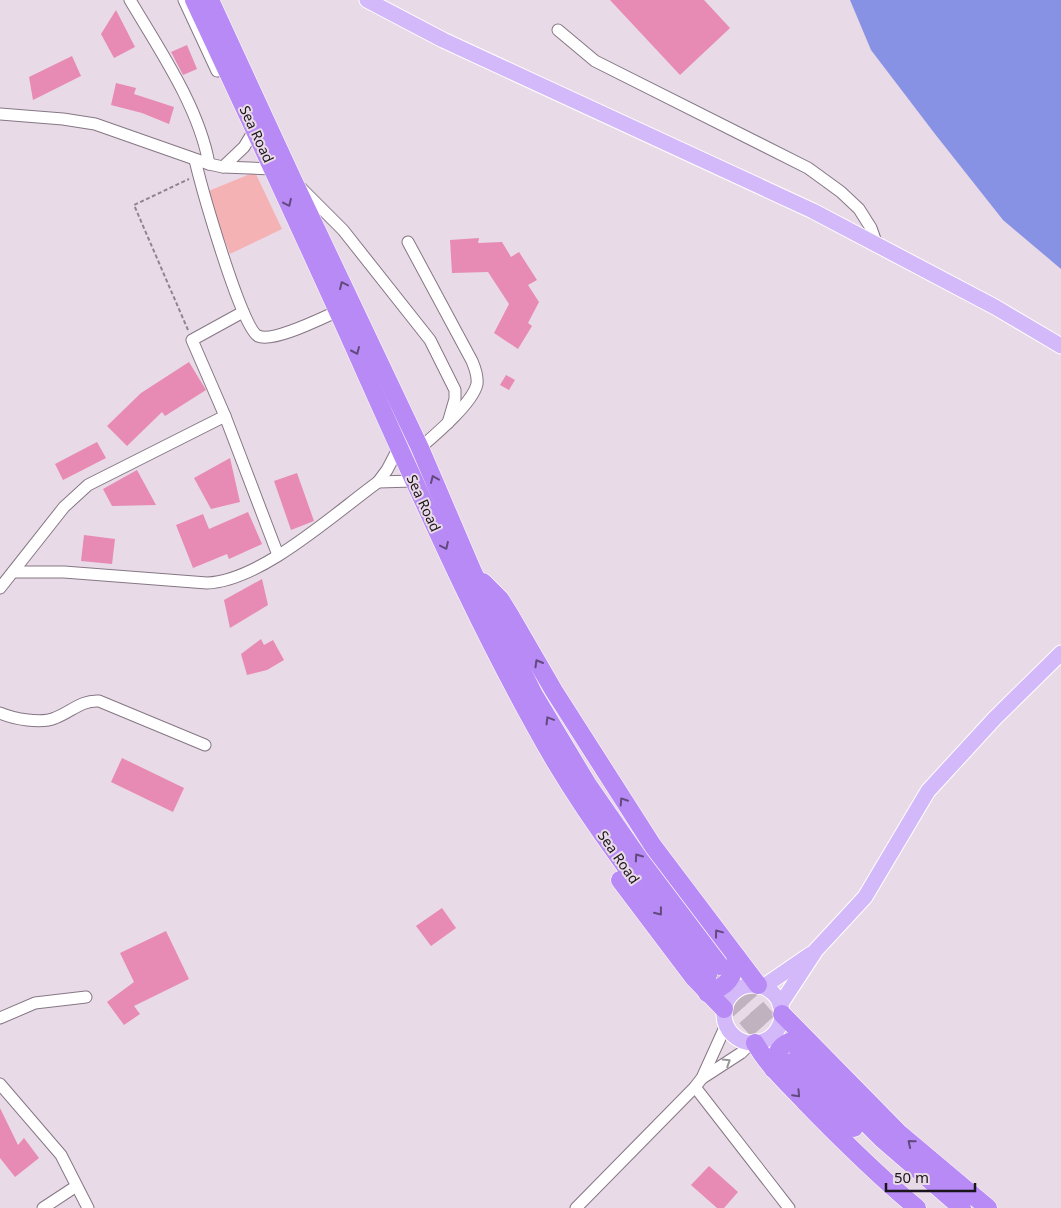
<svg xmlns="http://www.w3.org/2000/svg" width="1061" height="1208" viewBox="0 0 1061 1208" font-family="'Noto Sans',sans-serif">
<rect width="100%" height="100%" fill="#e9dae8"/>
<path fill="#f5b2b4" d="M 255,172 L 282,229 L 230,254 L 206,192 Z"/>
<path fill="#8892e5" d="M 850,0 L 1061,0 L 1061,269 L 1003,220 L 935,134 L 871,50 Z"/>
<g fill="#e78ab4">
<path d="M 610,0 L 704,0 L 730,28 L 680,75 Z"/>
<path d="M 116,10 L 135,47 L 114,58 L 101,34 Z"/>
<path d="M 187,45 L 197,69 L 183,75 L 171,52 Z"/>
<path d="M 72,56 L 81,76 L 33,100 L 29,77 Z"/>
<path d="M 116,83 L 136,88 L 134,94 L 174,107 L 169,124 L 142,113 L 111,105 Z"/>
<path d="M 479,238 L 478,243 L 502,242 L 511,257 L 519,252 L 537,280 L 528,285 L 539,302 L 528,323 L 532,326 L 518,349 L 494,333 L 509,304 L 488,272 L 452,273 L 450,240 Z"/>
<path d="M 189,362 L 206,390 L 165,416 L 162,412 L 127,446 L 107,426 L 141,393 Z"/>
<path d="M 506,375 L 515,380 L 509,390 L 500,385 Z"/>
<path d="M 97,442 L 106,458 L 63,480 L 55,464 Z"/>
<path d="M 230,458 L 240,502 L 211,509 L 194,478 Z"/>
<path d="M 137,470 L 156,505 L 112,506 L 103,489 Z"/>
<path d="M 297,473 L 314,521 L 291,530 L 274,481 Z"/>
<path d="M 248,512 L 262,544 L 229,559 L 227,554 L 193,568 L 176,525 L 203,514 L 209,529 Z"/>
<path d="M 84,535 L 115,539 L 112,564 L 81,561 Z"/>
<path d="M 262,579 L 268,605 L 230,628 L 224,600 Z"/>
<path d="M 261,639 L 264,645 L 273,640 L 284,660 L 267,670 L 247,675 L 241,654 Z"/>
<path d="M 122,758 L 184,788 L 173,812 L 111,782 Z"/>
<path d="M 442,908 L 456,928 L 431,946 L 416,926 Z"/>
<path d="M 166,931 L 189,979 L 134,1006 L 140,1014 L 124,1025 L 107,1002 L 134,982 L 120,953 Z"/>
<path d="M 0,1108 L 18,1145 L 24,1138 L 39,1158 L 15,1177 L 0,1158 Z"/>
<path d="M 709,1166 L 738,1192 L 724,1208 L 717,1208 L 691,1185 Z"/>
</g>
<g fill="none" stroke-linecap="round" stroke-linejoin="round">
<g stroke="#c0b3bf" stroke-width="18" stroke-dasharray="18 9" stroke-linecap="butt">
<path d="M 721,967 L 797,1054"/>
<path d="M 710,977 L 786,1062"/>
</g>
<defs>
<g id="minor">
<path d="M 130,0 C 159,49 199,107 209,164"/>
<path d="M 184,0 L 217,71"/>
<path d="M 558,30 L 595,61 L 808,168 L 841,192 L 859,209 L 871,228 L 877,245"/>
<path d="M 0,114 L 63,119 L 95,124 L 209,164 L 223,167 L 273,169"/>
<path d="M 195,160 C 201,185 241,328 258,336 C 273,343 322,318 338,311"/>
<path d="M 223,167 L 244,147 L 255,129"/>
<path d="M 299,186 L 343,230 L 430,340 L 455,390 L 455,399 L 448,423"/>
<path d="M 408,242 L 472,361 C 475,368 478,376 477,384 C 473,403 435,435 420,448"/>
<path d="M 243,312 L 192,340 L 225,416 L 278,555"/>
<path d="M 378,482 L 414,481"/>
<path d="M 13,572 L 64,572 L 207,583 C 261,581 334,514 378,482 L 387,470 L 399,447"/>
<path d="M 0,588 L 64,507 L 88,485 L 225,416"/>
<path d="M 0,713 C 14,719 41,724 55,718 C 71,712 81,700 99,701 L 205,745"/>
<path d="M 0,1018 L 35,1003 L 86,997"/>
<path d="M 704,1077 L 741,1053 L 751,1043"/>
<path d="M 0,1084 L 61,1155 L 88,1208"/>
<path d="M 695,1087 L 789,1208"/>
<path d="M 43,1208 L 75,1187"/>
<path d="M 576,1208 L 695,1087 L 702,1078 L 726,1025"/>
</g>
<g id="major">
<path d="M 367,0 L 443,40 L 813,211 L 995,307 L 1061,346"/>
<circle cx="753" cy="1014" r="29"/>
<path d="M 763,987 L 811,954"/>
<path d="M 780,1005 L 816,950 L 865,897 L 928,791 L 995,718 L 1061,653"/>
</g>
<g id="highway">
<path d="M 194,0 C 252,124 310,248 366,374 C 425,505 483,638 556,763 C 601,838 655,906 708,975"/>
<path d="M 210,0 L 293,180 L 420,448 L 473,572 L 534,695 L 588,785 L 640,860 L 720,966"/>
<path d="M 483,582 L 500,599 L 510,615 L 554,691 L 653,846 L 758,985"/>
<path d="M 620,880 L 694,978 L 724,1009"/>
<path d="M 707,993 C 727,987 735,977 736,956"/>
<path d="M 782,1014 L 900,1134 L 988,1208"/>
<path d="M 755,1043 C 768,1066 787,1083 805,1102 C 841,1139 877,1175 917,1208"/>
<path d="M 798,1055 L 882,1139 L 962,1208"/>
<path d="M 786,1062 L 854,1128"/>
<path d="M 773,1069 C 774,1049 786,1038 806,1039"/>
</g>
</defs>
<use href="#minor" stroke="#857784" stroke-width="13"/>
<use href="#major" stroke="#fff" stroke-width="17"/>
<use href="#highway" stroke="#fff" stroke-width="19"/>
<path stroke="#8f858f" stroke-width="2" stroke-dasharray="4 2.5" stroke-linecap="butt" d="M 188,330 L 134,205 L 189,179"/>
<use href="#minor" stroke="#fff" stroke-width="11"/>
<use href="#major" stroke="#d4b9fa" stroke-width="15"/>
<use href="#highway" stroke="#b88af6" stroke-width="18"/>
</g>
<defs><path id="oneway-chevron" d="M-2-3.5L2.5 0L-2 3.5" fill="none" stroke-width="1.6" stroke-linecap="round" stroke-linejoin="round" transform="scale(1.25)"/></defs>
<g stroke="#624a7e">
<use href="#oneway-chevron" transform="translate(288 203) rotate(65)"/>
<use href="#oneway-chevron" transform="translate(343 285) rotate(-115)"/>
<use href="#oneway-chevron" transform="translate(356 351) rotate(66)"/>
<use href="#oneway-chevron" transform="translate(434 479) rotate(-113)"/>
<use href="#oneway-chevron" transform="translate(445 546) rotate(65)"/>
<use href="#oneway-chevron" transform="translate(538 663) rotate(-120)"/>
<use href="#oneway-chevron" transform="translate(549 720) rotate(-121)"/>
<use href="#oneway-chevron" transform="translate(623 801) rotate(-123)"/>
<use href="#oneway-chevron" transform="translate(638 857) rotate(-125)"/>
<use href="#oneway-chevron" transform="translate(659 912) rotate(52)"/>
<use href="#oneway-chevron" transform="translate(718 933) rotate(-127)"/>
<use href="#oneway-chevron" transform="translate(797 1094) rotate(46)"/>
<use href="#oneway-chevron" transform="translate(911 1143) rotate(-140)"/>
</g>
<use stroke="#989698" href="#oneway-chevron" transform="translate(727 1062) rotate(-32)"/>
<g text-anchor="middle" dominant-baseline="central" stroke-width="4" stroke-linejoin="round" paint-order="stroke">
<g font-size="14" fill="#1b161b" stroke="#e9dae8">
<text transform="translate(257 134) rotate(65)">Sea Road</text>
<text transform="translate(424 503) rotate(65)">Sea Road</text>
<text transform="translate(619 857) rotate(55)">Sea Road</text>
</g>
</g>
<path d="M886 1183v8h89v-8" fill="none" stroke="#1b161b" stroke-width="2.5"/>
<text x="894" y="1183" font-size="15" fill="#1b161b" stroke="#e9dae8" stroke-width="4" paint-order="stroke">50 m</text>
</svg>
